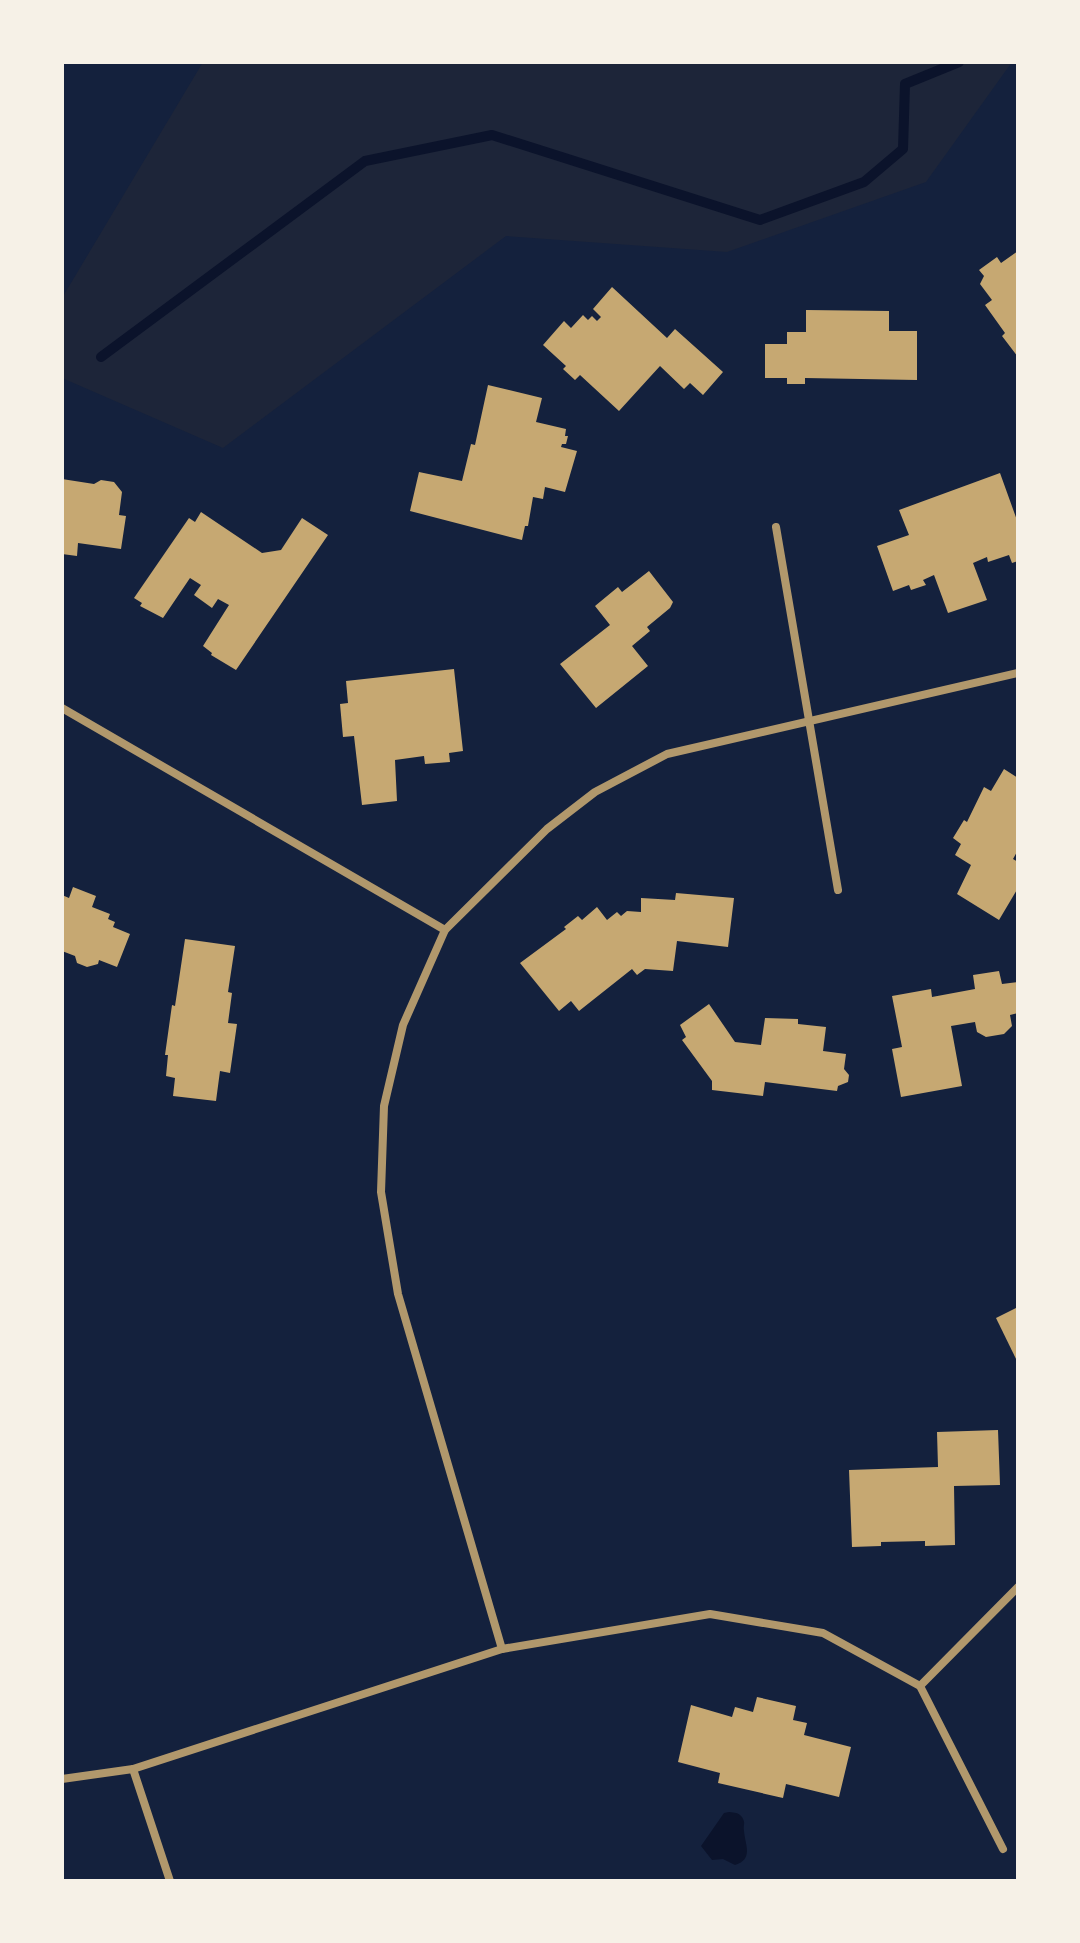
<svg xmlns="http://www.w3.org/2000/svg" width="1080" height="1943" viewBox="0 0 1080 1943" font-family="'Noto Serif',serif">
<rect width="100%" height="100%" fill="#14213d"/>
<path fill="#1d2539" d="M 203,62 L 1012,62 L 926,182 L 727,252 L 506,236 L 223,448 L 62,378 L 62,298 Z"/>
<path fill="#0b132b" d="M 729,1812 C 735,1813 738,1812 742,1817 C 746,1824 743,1823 744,1831 C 745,1845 754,1859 735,1865 L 723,1859 L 712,1860 L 701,1846 L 724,1813 Z"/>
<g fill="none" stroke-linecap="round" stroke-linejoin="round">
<path stroke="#0b132b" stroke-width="10" d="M 101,357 L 365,161 L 492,135 L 760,220 L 864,182 L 903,149 L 905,84 L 959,62"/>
</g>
<g fill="#c6a872">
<path d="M 1018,251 L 1018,357 L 1002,336 L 1005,333 L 985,305 L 992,300 L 980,284 L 984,276 L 979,270 L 997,257 L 1001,263 Z"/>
<path d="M 612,287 L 667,338 L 675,329 L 723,372 L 703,395 L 690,383 L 684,389 L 660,366 L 619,411 L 580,375 L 575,380 L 563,369 L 566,366 L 543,345 L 564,321 L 571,328 L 583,315 L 588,320 L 592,316 L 597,321 L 601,317 L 593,309 Z"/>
<path d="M 806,310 L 889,311 L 889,331 L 917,331 L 917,380 L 805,378 L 805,384 L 787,384 L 787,378 L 765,378 L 765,344 L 787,344 L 787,332 L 806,332 Z"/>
<path d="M 488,385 L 542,398 L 536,422 L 566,429 L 565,436 L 568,436 L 566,444 L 562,444 L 561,447 L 577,451 L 565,492 L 545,487 L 543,499 L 533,497 L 528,526 L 525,526 L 522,540 L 410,511 L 419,472 L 462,481 L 471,444 L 475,445 Z"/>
<path d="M 1000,473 L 1018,523 L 1018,561 L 1012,563 L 1009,555 L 988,562 L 987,557 L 973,563 L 987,600 L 948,613 L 934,575 L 923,580 L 926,585 L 911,590 L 909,585 L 893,591 L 877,546 L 909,535 L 899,510 Z"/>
<path d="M 62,479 L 94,484 L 101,480 L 114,482 L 122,492 L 119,515 L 126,516 L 121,549 L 78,543 L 77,556 L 62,554 Z"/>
<path d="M 201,512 L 262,553 L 281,550 L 302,518 L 328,535 L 236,670 L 211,655 L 212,653 L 203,646 L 229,605 L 218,599 L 212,608 L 194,595 L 201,585 L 190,578 L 163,618 L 140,606 L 142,603 L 134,598 L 189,518 L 195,522 Z"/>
<path d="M 649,571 L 673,602 L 670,608 L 647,627 L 650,631 L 632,646 L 648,666 L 596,708 L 560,664 L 610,625 L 595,606 L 618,587 L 622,592 Z"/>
<path d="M 454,669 L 463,751 L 449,753 L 450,762 L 425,764 L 424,756 L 395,760 L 397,801 L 362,805 L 354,736 L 343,737 L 340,704 L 348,703 L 346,681 Z"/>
<path d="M 1004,769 L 1018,778 L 1018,850 L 1013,859 L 1018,862 L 1018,888 L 999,920 L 957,894 L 971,865 L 955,855 L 961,844 L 953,838 L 964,820 L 967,822 L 984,787 L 991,791 Z"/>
<path d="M 73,887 L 96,896 L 92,907 L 110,914 L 108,919 L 115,922 L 113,927 L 130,934 L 117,967 L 99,960 L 98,964 L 87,967 L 77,963 L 75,956 L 62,951 L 62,895 L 69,898 Z"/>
<path d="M 676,893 L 734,898 L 728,947 L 677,941 L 673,971 L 645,969 L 637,975 L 632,969 L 579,1011 L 571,1001 L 559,1011 L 520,963 L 566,929 L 564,927 L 578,916 L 582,920 L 597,907 L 607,920 L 617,912 L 621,916 L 627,911 L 641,912 L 641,898 L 675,900 Z"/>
<path d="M 185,939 L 235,946 L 228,992 L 232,993 L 228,1023 L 237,1024 L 230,1073 L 220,1071 L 216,1101 L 173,1096 L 175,1078 L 166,1076 L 168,1055 L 165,1055 L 172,1005 L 175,1006 Z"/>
<path d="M 999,971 L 1002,984 L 1018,982 L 1018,1013 L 1010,1015 L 1012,1026 L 1004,1034 L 986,1037 L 977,1032 L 975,1022 L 951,1026 L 962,1086 L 901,1097 L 892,1049 L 902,1047 L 892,996 L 931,989 L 932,997 L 975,989 L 973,975 Z"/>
<path d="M 709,1004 L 735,1042 L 761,1045 L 765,1018 L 798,1019 L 798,1024 L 826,1027 L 823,1051 L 846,1054 L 844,1069 L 849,1075 L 848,1082 L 838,1086 L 837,1091 L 765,1082 L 763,1096 L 712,1090 L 712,1081 L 682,1040 L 686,1037 L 680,1025 Z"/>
<path d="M 1018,1307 L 1018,1363 L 996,1318 Z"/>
<path d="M 998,1430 L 1000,1485 L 954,1486 L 955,1545 L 925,1546 L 925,1541 L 881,1542 L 881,1546 L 852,1547 L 849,1470 L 938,1467 L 937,1432 Z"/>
<path d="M 757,1697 L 796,1706 L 793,1720 L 807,1723 L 804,1735 L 851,1747 L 839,1797 L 786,1784 L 783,1798 L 718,1783 L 720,1773 L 678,1762 L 691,1705 L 732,1717 L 735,1707 L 753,1712 Z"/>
</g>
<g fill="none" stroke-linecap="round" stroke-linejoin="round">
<g stroke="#b1986c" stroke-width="8">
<path d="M 776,527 L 838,890"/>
<path d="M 62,708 L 445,930"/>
<path d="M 502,1649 L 398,1294 L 381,1192 L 384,1106 L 403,1025 L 445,930 L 547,829 L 595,792 L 667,754 L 1018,673"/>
<path d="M 920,1686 L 1018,1587"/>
<path d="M 133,1769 L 170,1881"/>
<path d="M 62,1779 L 133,1769 L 502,1649 L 710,1614 L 823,1633 L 920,1686 L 1003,1849"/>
</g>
</g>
<rect width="1080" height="1943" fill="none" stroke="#f6f1e7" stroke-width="128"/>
</svg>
